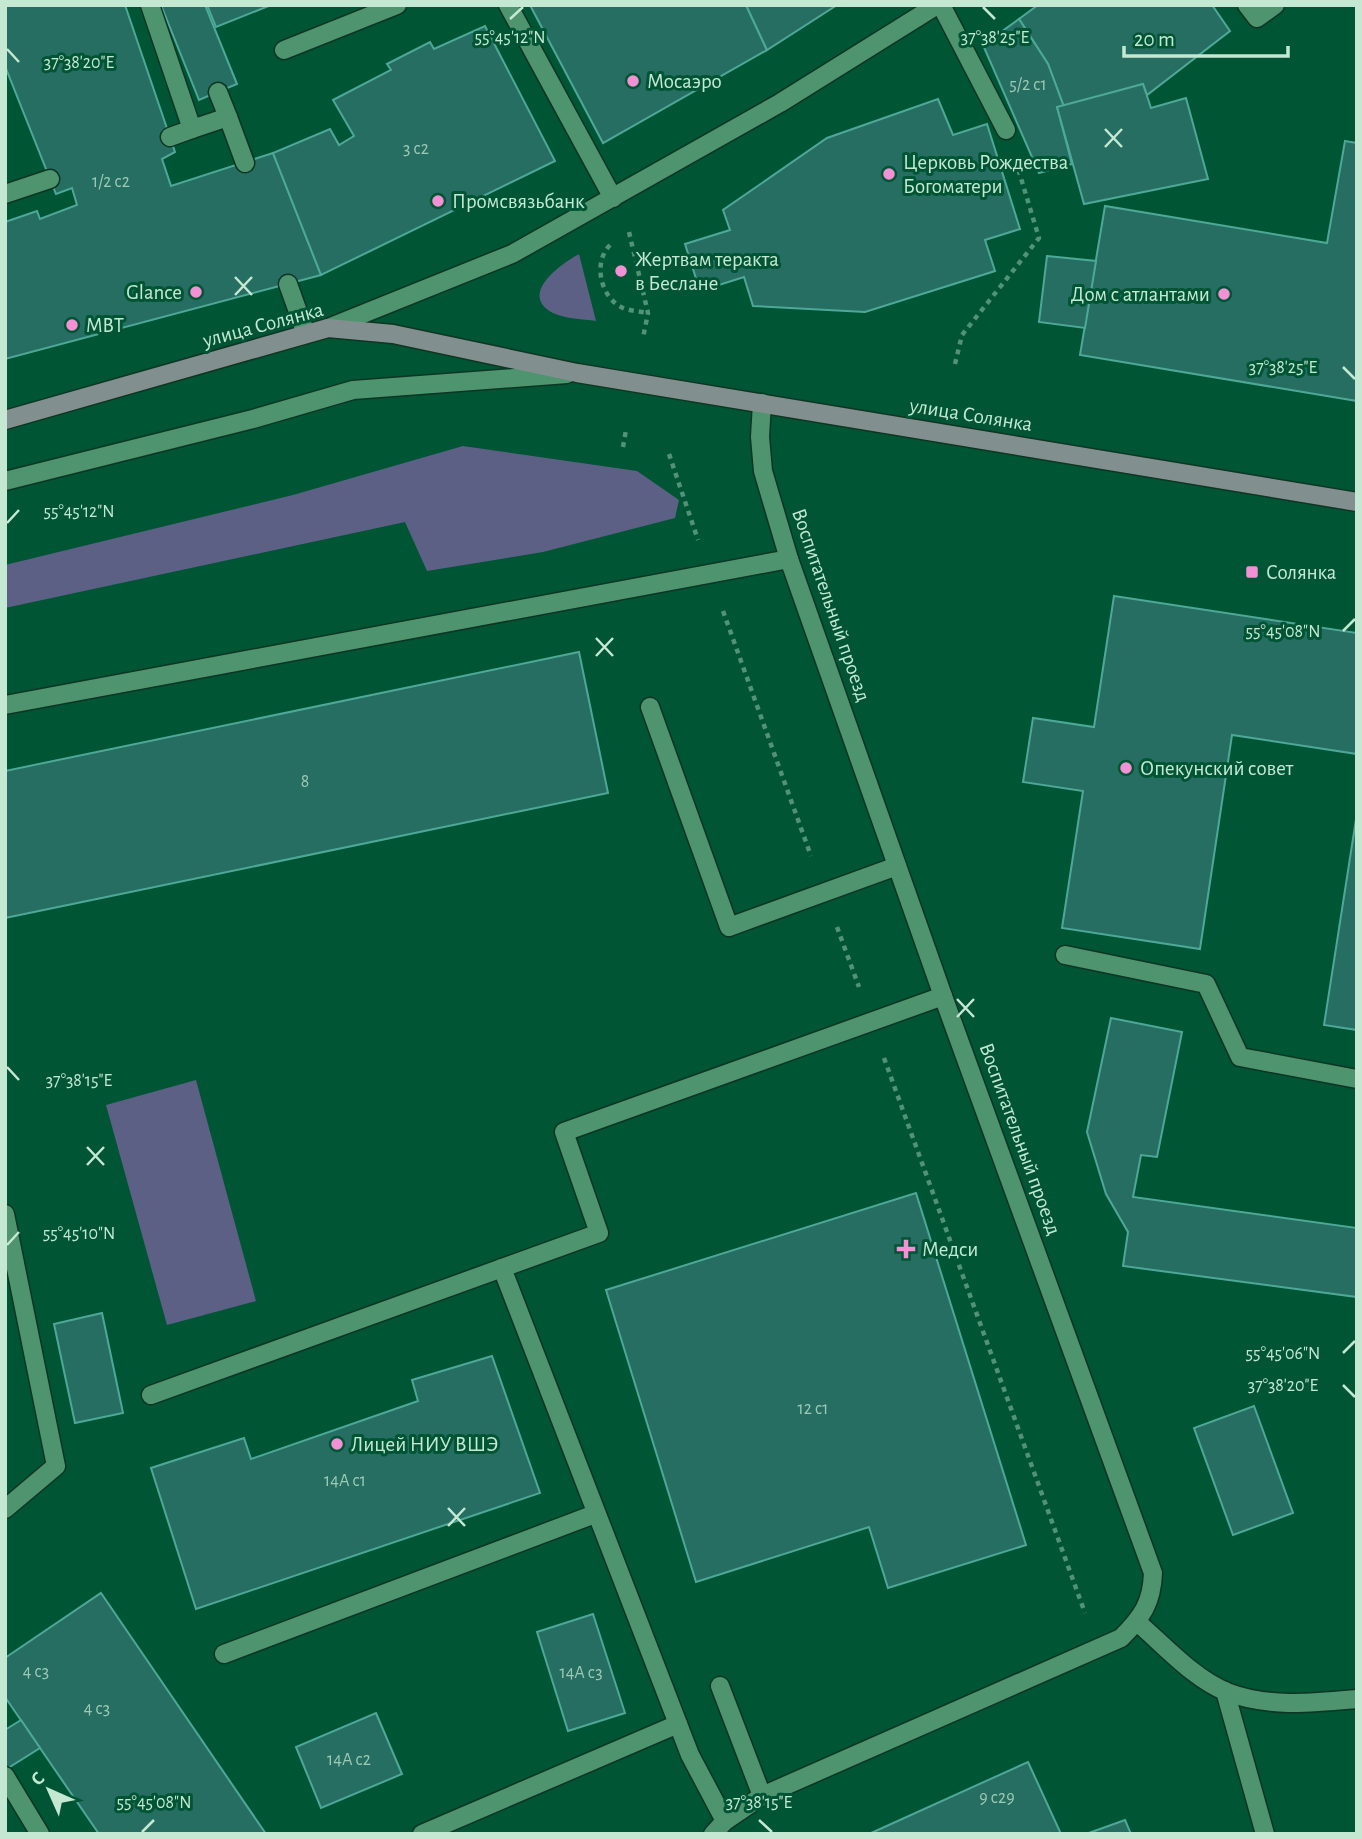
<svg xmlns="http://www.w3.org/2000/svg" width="1362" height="1839" viewBox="0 0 1362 1839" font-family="'Alegreya Sans',sans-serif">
<rect width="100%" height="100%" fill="#005535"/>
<g fill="#5c6085">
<path d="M 579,254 L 596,321 C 583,319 566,319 553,313 C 518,294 561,264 579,254 Z"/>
<path d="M 463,446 L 637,471 L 679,500 L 675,518 L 543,552 L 427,571 L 405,522 L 5,608 L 5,565 L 293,495 Z"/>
<path d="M 196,1080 L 256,1301 L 167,1325 L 106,1105 Z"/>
</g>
<g fill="#266e61" stroke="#4da897" stroke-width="2">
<path d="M 5,5 L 125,5 L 175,152 L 162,159 L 171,186 L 273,153 L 321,275 L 5,359 L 5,222 L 37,211 L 40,219 L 77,205 L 72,188 L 56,194 L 5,66 Z"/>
<path d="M 161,5 L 205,5 L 237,84 L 199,100 Z"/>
<path d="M 207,5 L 271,5 L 216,27 Z"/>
<path d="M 534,5 L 746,5 L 767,50 L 603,143 L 531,7 Z"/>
<path d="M 746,5 L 837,5 L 767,50 Z"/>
<path d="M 1038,5 L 1212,5 L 1230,31 L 1147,95 L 1143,84 L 1064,107 L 1048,64 L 1019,19 Z"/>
<path d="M 1019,19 L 1048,64 L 1064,107 L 1057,107 L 1072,164 L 1039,173 L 983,45 Z"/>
<path d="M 485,26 L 555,161 L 321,275 L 273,153 L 330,129 L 339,145 L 354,136 L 333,100 L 391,70 L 387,64 L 430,42 L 434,49 Z"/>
<path d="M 1143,84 L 1151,108 L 1186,98 L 1208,179 L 1084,204 L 1057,107 Z"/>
<path d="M 938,99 L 953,135 L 987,124 L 1020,229 L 985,240 L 995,271 L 865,312 L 753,306 L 744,277 L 700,291 L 685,244 L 730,230 L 723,210 L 827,138 Z"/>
<path d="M 1345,141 L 1357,143 L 1357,401 L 1080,355 L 1105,206 L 1327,243 Z"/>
<path d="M 1047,256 L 1096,261 L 1085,328 L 1039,322 Z"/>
<path d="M 1114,596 L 1357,633 L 1357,754 L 1232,735 L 1200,949 L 1062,928 L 1083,791 L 1023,782 L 1033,718 L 1094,727 Z"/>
<path d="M 579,652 L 608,793 L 5,918 L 5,771 Z"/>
<path d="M 1357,813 L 1357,1030 L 1324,1025 Z"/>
<path d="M 1111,1018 L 1182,1032 L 1157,1157 L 1141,1155 L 1133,1197 L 1357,1228 L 1357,1297 L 1123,1266 L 1128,1232 L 1106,1194 L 1087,1132 Z"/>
<path d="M 916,1193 L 1026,1545 L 888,1588 L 869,1527 L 696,1582 L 606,1290 Z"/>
<path d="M 102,1313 L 123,1413 L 75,1423 L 54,1324 Z"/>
<path d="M 492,1356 L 540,1493 L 196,1609 L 151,1468 L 244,1438 L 251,1459 L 418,1401 L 412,1380 Z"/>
<path d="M 1254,1406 L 1293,1513 L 1233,1535 L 1194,1428 Z"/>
<path d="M 101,1593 L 266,1834 L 99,1834 L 40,1748 L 5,1697 L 5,1658 Z"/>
<path d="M 593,1614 L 625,1713 L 568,1731 L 537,1632 Z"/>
<path d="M 376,1713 L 402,1774 L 321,1808 L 296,1747 Z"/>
<path d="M 21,1720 L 40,1748 L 5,1770 L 5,1730 Z"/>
<path d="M 1028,1762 L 1061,1834 L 869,1834 Z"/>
<path d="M 1125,1820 L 1131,1834 L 1086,1834 Z"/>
</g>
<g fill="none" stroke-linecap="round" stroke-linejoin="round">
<defs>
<g id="service">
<path d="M 150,5 L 192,129 L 170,137"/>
<path d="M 508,5 L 613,198"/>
<path d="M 941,5 L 1006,130"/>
<path d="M 1247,5 L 1257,18 L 1275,5"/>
<path d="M 284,50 L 397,5"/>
<path d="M 218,92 L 228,117"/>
<path d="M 192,129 L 228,117 L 245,163"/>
<path d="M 5,194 L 50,179"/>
<path d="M 288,284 L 306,334"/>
<path d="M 5,481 L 253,419 L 353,390 L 567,374"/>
<path d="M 5,705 L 789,559"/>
<path d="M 650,707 L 729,927 L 897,866"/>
<path d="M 1065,955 L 1206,984 L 1240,1057 L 1357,1079"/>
<path d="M 5,1214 L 56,1466 L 5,1509"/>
<path d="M 502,1268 L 690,1755 L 725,1821"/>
<path d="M 151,1395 L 599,1233 L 564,1132 L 943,996"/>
<path d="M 224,1654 L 595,1514"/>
<path d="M 720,1686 L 762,1796"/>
<path d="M 1225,1691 L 1265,1834"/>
<path d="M 422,1834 L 678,1724"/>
</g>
<g id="minor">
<path d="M 1137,1622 C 1164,1645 1194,1679 1227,1692 C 1269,1708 1313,1703 1357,1699"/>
<path d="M 5,1776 L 40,1834"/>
<path d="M 713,1834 L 725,1821 L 762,1796 L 1121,1638 C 1142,1617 1152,1603 1153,1573 L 943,996 L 789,559 L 763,471 L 760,437 L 762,403"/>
</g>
<path id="tertiary" d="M 328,328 L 512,254 L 780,103 L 937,5"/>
<path id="secondary" d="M 5,420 L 328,328 L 393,334 L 577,373 L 1357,502"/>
</defs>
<use href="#service" stroke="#0f3523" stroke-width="21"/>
<use href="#minor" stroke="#0f3523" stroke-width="21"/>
<use href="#tertiary" stroke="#0f3523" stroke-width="21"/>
<use href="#secondary" stroke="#0f3523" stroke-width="21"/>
<g stroke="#529276" stroke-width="4.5" stroke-dasharray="5 5" stroke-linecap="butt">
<path d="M 629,232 L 648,313 L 643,338"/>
<path d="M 610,245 C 593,262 600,296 621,307 C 628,311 639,311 648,313"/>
<path d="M 955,364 L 962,335 L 1039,238 L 1017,165"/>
<path d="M 623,447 L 626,430"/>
<path d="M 669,454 L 698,540"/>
<path d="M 723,611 L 811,856"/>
<path d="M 837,927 L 859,987"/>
<path d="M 884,1058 L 1085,1613"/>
</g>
<use href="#service" stroke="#4d946f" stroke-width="18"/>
<use href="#minor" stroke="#4d946f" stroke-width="18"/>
<use href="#tertiary" stroke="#4d946f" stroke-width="18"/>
<use href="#secondary" stroke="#81908e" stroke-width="18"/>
</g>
<path fill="none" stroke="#c5e8d3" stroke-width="2.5" d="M 983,7 L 995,19M 510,19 L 523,7M 7,49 L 19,62M 1105,129 L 1122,147M 1105,147 L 1122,129M 235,277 L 252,295M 235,295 L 252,277M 1343,367 L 1355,379M 7,523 L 19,510M 1343,631 L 1355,619M 596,638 L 613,656M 596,656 L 613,638M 957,999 L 974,1017M 957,1017 L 974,999M 7,1067 L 19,1080M 87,1147 L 104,1165M 87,1165 L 104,1147M 7,1245 L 19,1232M 1343,1353 L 1355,1341M 1343,1385 L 1355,1397M 448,1508 L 465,1526M 448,1526 L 465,1508M 759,1820 L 772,1832M 142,1832 L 154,1820"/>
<g fill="#f391d5" stroke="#005535" stroke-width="2.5">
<circle cx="633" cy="81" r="7"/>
<circle cx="889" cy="174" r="7"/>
<circle cx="438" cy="201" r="7"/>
<circle cx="621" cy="271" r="7"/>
<circle cx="196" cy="292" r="7"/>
<circle cx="1224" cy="294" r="7"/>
<circle cx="72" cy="325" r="7"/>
<rect x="1245" y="565" width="14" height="14" rx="3.5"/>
<circle cx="1126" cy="768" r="7"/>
<path d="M902.5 1238.5h7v7h7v7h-7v7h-7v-7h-7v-7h7z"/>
<circle cx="337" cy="1444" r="7"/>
</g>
<g text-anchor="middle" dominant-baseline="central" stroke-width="6" stroke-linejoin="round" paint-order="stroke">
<g font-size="18" fill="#9dcab6">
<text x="1028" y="85">5/2 с1</text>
<text x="416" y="149">3 с2</text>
<text x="111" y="182">1/2 с2</text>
<text x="305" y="782">8</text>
<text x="813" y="1409">12 с1</text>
<text x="345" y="1481">14А с1</text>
<text x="36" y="1672">4 с3</text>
<text x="581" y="1673">14А с3</text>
<text x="97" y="1709">4 с3</text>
<text x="349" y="1760">14А с2</text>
<text x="997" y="1798">9 с29</text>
</g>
<g font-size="21" fill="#c5e8d3" stroke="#005535" text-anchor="start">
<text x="647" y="81">Мосаэро</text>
<text x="903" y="162">Церковь Рождества<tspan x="903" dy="24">Богоматери</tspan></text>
<text x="452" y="201">Промсвязьбанк</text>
<text x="635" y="259">Жертвам теракта<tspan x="635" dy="24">в Беслане</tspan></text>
<text x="182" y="292" text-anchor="end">Glance</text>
<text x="1210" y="294" text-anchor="end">Дом с атлантами</text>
<text x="86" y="325">MBT</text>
<text x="1266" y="572">Солянка</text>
<text x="1140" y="768">Опекунский совет</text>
<text x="922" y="1249">Медси</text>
<text x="351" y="1444">Лицей НИУ ВШЭ</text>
</g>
<g font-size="21" fill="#c5e8d3" stroke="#005535">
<text transform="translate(263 325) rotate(-15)">улица Солянка</text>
<text transform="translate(971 415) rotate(9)">улица Солянка</text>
<text transform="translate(831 605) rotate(71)">Воспитательный проезд</text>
<text transform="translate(1020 1139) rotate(70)">Воспитательный проезд</text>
</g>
</g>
<g font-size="18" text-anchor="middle" fill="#c5e8d3" stroke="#005535" stroke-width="6" stroke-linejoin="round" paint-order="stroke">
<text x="510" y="43">55°45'12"N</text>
<text x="995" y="43">37°38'25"E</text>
<text x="79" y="68">37°38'20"E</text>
<text x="1283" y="373">37°38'25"E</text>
<text x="79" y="517">55°45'12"N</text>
<text x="1283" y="637">55°45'08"N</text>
<text x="79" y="1086">37°38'15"E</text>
<text x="79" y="1239">55°45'10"N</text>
<text x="1283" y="1359">55°45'06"N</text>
<text x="1283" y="1391">37°38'20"E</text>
<text x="154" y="1808">55°45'08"N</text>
<text x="759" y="1808">37°38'15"E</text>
</g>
<rect width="1362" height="1839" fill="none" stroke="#c5e8d3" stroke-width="14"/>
<g transform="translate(49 1790) rotate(315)" stroke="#005535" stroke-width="5" paint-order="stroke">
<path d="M0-5L12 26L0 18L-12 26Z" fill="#c5e8d3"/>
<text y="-10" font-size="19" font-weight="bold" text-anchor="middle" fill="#c5e8d3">С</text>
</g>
<path d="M1124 46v10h164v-10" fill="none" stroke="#c5e8d3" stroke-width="3.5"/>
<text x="1134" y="46" font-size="21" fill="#c5e8d3" stroke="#005535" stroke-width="5" paint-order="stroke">20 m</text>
</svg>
